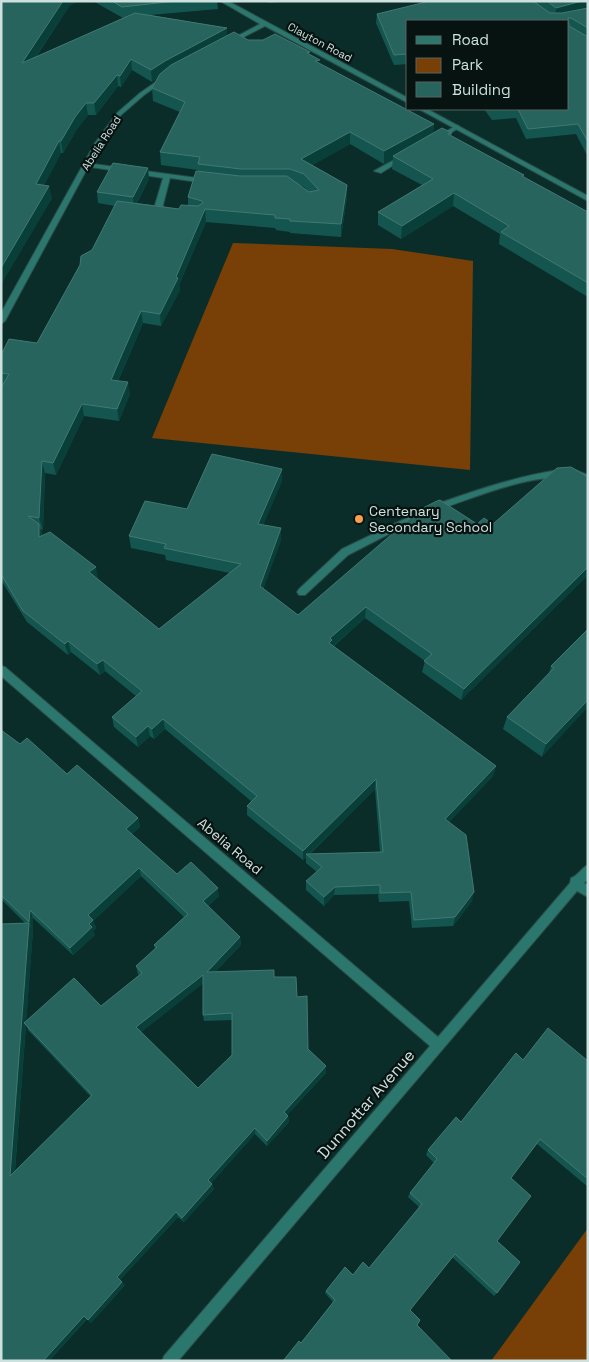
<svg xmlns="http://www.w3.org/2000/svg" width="589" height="1362" viewBox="0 0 589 1362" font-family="'Space Grotesk',sans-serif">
<rect width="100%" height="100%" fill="#0b2d29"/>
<g fill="#784006">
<path d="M 233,243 L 392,249 L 473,261 L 470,470 L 152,438 Z"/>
<path d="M 588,1228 L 588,1361 L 491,1361 Z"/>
</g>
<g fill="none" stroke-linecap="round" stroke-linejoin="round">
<defs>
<g id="service">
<path d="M 457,125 L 460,127 L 459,128 L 440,139 L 435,138 Z"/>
<path d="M 403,155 L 406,157 L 405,158 L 381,173 L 374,171 Z"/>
<path d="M 86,163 L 205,179 L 209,181 L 205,183 L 170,178 L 163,205 L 164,208 L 175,211 C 171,215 164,213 159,212 L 155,205 L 163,178 L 84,166 L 84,164 Z"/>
<path d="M 558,470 L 575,470 L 588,475 L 588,481 C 541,467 479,497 434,511 L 429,508 L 431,506 C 473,491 514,477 558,470 Z"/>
<path d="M 419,512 L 422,513 L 424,515 L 422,517 L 348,555 L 305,595 L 299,595 L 297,592 L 299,589 L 342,549 Z"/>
</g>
<g id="minor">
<path d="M 220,1 L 228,1 L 408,98 L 408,103 L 265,26 L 232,43 L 228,43 L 228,41 L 260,24 Z"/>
<path d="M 163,77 L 168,78 L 144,95 L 121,115 L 101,143 L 5,321 L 1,324 L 1,313 L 95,143 L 117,113 L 140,93 Z"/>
<path d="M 419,109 L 427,109 L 588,196 L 588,201 Z"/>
<path d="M 1,666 L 5,667 L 438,1037 L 570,883 L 571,878 C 578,876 581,868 588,865 L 588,879 L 584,883 L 588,885 L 588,897 L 577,891 L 178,1361 L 162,1361 L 164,1356 L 430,1046 L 1,676 Z"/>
</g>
</defs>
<use href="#service" stroke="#2a4a46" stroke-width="2"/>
<use href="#minor" stroke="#2a4a46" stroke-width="2"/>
<use href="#service" fill="#2b766d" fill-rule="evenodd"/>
<use href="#minor" fill="#2b766d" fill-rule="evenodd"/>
</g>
<g fill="#14564f" fill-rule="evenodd">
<path d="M 1,1 L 79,1 L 70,5 L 36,57 L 123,18 L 93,1 L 217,1 L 218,9 L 150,15 L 227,28 L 227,36 L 248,40 L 310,55 L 320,64 L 434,124 L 433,133 L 452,133 L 451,136 L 524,175 L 523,177 L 588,212 L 588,297 L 499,244 L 500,234 L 453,206 L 401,239 L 378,225 L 378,212 L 422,185 L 392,169 L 393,158 L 384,164 L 350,144 L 312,165 L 347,185 L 347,197 L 341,237 L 290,233 L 290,232 L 276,230 L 275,228 L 206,222 L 179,285 L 180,290 L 161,326 L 143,323 L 125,365 L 118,381 L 130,394 L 119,421 L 84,416 L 56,475 L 45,473 L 43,530 L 41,529 L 42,535 L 159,629 L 230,573 L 166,560 L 165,555 L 131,548 L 129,536 L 187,509 L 282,469 L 282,481 L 263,525 L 281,528 L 281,540 L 263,589 L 298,615 L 477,524 L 493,524 L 588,477 L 588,575 L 461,700 L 422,672 L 425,661 L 365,618 L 334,646 L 496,766 L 493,776 L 449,822 L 472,901 L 453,926 L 412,928 L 409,901 L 379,902 L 378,894 L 334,895 L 324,906 L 306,890 L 306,881 L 317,872 L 306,863 L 306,857 L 303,860 L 247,815 L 247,806 L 251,801 L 165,729 L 154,739 L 150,736 L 138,747 L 114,727 L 112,717 L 136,696 L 105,671 L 100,675 L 71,652 L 68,655 L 27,622 L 1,580 L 1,388 L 3,385 L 1,384 L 1,355 L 37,343 L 92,250 L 115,206 L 98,203 L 97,192 L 149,179 L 137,203 L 179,209 L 188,206 L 188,197 L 198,172 L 198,170 L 161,165 L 160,152 L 180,112 L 153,101 L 152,88 L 157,78 L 152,82 L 132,70 L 121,87 L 118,86 L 96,115 L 88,115 L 77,129 L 63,153 L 61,153 L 44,185 L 52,198 L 1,284 ZM 299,185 L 304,187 L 309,192 ZM 375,789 L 380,852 L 310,854 Z"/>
<path d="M 268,1 L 290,1 L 269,3 Z"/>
<path d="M 424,1 L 588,1 L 588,157 L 576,134 L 526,139 L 516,118 L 492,120 L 484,109 L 568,109 L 408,21 L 408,64 L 394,65 L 376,23 L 377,14 L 424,3 Z"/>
<path d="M 588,629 L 542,757 L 503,729 L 507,717 L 549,673 L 551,666 Z"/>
<path d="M 1,730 L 20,744 L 138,818 L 140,827 L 132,834 L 177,874 L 219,896 L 208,906 L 240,937 L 241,945 L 215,972 L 274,977 L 297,997 L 308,1049 L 326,1066 L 326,1073 L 287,1115 L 288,1116 L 289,1122 L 267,1146 L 255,1134 L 211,1183 L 214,1189 L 184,1222 L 178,1217 L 120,1280 L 125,1285 L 91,1323 L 87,1319 L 49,1361 L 1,1361 L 25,923 L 1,899 ZM 141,876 L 184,917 L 154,945 L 155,949 L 136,966 L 138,974 L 140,975 L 101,1006 L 26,1021 L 33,930 L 32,929 L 33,930 L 33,918 L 73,955 L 95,935 L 93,931 L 96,928 L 93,921 ZM 203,983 L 203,1015 L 204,1021 L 232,1020 L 232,1055 L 198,1088 L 141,1032 ZM 26,1025 L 28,1030 L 91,1097 L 15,1171 Z"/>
<path d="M 523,1060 L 588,1061 L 588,1187 L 537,1144 L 511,1178 L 497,1241 L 497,1293 L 494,1296 L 452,1257 L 410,1310 L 417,1325 L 301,1343 L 333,1302 L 325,1293 L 326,1291 L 353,1275 L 369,1268 L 419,1207 L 408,1197 L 410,1193 L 434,1163 L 426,1155 L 428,1150 L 461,1122 Z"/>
</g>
<g fill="#083f39">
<path d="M 63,1 L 79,1 L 70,5 L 24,74 L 22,63 Z"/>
<path d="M 235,1 L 248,1 L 235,3 Z"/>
<path d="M 582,1 L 588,1 L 588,9 L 555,18 L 556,8 Z"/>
<path d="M 227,28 L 227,40 L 166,72 L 152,82 L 151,70 L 165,61 Z"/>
<path d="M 131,59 L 132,70 L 121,87 L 120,76 Z"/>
<path d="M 117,75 L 118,86 L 96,115 L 94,103 Z"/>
<path d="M 86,103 L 88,115 L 77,129 L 63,153 L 61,141 L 75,117 Z"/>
<path d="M 434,124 L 433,136 L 393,156 L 393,158 L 384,164 L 384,151 Z"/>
<path d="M 350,132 L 350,144 L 301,172 L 301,159 Z"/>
<path d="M 59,141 L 61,153 L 38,196 L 36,184 Z"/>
<path d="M 148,168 L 149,179 L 134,208 L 133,197 Z"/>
<path d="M 347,185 L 347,197 L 341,237 L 341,224 Z"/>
<path d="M 49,186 L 52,198 L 1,284 L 1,268 Z"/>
<path d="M 454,193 L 453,206 L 401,239 L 402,226 Z"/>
<path d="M 205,209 L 206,222 L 179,285 L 180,290 L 161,326 L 160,314 Z"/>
<path d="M 141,311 L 143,323 L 113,392 L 111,380 Z"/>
<path d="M 128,382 L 130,394 L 119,421 L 117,409 Z"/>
<path d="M 82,404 L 84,416 L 56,475 L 53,463 Z"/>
<path d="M 42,461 L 45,473 L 43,530 L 39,518 Z"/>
<path d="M 282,469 L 282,481 L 259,535 L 258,524 Z"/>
<path d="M 39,524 L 42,536 L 39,537 Z"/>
<path d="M 281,528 L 281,540 L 260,598 L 260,586 Z"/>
<path d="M 96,567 L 98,579 L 89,572 Z"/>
<path d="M 588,567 L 588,575 L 461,700 L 464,689 Z"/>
<path d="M 366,607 L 365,618 L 332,647 L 329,654 L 330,638 Z"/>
<path d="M 68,641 L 71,652 L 68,655 L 65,644 Z"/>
<path d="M 103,660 L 105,671 L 100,675 L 97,664 Z"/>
<path d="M 588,700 L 588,707 L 542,757 L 546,744 Z"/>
<path d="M 163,719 L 165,729 L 154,739 L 152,729 Z"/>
<path d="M 148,726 L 150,736 L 138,747 L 136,737 Z"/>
<path d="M 496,766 L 493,776 L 443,828 L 445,819 Z"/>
<path d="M 376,779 L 375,789 L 308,855 L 306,854 L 306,857 L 303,860 L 303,851 Z"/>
<path d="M 138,818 L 140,827 L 129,837 L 126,829 Z"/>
<path d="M 139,868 L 141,876 L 93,921 L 96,928 L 93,931 L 95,935 L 73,955 L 70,948 L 88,915 Z"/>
<path d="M 335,887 L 334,895 L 324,906 L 324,897 Z"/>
<path d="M 218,888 L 219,896 L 204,909 L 203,901 Z"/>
<path d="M 474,892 L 472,901 L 453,926 L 455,917 Z"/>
<path d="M 30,910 L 33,918 L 33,930 L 29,922 Z"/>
<path d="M 29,923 L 33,930 L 26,1025 L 24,1023 L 26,1025 L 14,1181 L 10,1176 Z"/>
<path d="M 240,937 L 241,945 L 208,979 L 207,972 Z"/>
<path d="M 203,975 L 205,982 L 139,1034 L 136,1027 Z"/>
<path d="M 326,1066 L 326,1073 L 284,1118 L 284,1112 Z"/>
<path d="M 288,1116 L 289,1122 L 267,1146 L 267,1141 Z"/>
<path d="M 255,1128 L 255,1134 L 210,1185 L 208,1180 Z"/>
<path d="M 212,1184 L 214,1189 L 184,1222 L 182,1218 Z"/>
<path d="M 176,1212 L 178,1217 L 120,1280 L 117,1277 Z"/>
<path d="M 122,1282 L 125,1285 L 91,1323 L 88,1320 Z"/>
<path d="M 84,1316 L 87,1318 L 49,1361 L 43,1361 Z"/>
</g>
<g fill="#28645e" stroke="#427872" fill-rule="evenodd">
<path d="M 1,1 L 63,1 L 22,63 L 135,13 L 227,28 L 165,61 L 151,70 L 131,59 L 120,76 L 117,75 L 94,103 L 86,103 L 75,117 L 61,141 L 59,141 L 36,184 L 49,186 L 1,268 Z"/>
<path d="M 112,1 L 176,1 L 122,7 Z"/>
<path d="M 426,1 L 533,1 L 550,13 L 562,13 L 588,8 L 588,28 L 571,18 L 568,18 L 569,26 L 588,37 L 588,55 L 587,56 L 588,57 L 588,142 L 578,124 L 528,129 L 518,109 L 568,109 L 568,21 L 408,21 L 408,54 L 394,55 L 377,14 L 426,2 Z"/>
<path d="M 547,1 L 582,1 L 556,8 Z"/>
<path d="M 234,32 L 248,40 L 263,40 L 275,34 L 310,52 L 307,53 L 320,60 L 315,61 L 434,124 L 384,151 L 350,132 L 301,159 L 347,185 L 341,224 L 290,221 L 290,219 L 275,218 L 275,215 L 205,209 L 176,277 L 178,278 L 160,314 L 141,311 L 123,352 L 111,380 L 128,382 L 117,409 L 82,404 L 53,463 L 42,461 L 39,518 L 28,516 L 39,524 L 39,537 L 50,532 L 96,567 L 89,572 L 159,629 L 241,564 L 164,548 L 166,544 L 129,536 L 145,501 L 187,509 L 212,454 L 282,469 L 258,524 L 281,528 L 260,586 L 298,615 L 421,509 L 437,501 L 440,500 L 477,524 L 484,518 L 493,524 L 557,468 L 571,467 L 588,477 L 588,567 L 464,689 L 424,661 L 432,654 L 366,607 L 330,638 L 332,640 L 329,643 L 496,766 L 445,819 L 466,835 L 474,892 L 455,917 L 414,920 L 411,892 L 380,893 L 380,885 L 335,887 L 324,897 L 306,881 L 322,867 L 306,854 L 383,852 L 376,779 L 303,851 L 247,806 L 257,796 L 163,719 L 152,729 L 148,726 L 136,737 L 112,717 L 142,691 L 103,660 L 97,664 L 68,641 L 65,644 L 23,611 L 1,574 L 1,388 L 9,374 L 1,373 L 1,355 L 9,339 L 37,343 L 80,265 L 81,256 L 92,250 L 117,201 L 179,209 L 181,205 L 198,206 L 203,203 L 202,201 L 188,197 L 196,171 L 240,176 L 287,176 L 309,192 L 319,190 L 304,174 L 290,169 L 241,169 L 198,164 L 200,157 L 160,152 L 185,102 L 152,88 L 160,74 L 171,65 Z"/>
<path d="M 442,128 L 452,133 L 448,134 L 524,175 L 522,176 L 588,212 L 588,283 L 501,232 L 509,226 L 454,193 L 402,226 L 378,212 L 433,179 L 393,156 Z"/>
<path d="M 113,163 L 148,168 L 133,197 L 97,192 Z"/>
<path d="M 588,629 L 588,700 L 546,744 L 507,717 L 554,668 L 551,666 Z"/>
<path d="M 1,730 L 20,744 L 27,738 L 67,774 L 77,765 L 138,818 L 126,829 L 177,874 L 191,862 L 218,888 L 203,901 L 240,937 L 207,972 L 274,970 L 274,977 L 296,977 L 297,997 L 307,996 L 308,1049 L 326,1066 L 284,1112 L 288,1116 L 267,1141 L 255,1128 L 208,1180 L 212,1184 L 182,1218 L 176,1212 L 117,1277 L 122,1282 L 88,1320 L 84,1316 L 43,1361 L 1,1361 L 1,924 L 29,923 L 10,1176 L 92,1095 L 24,1023 L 74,978 L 101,1006 L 142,973 L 136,966 L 157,947 L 154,945 L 188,914 L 139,868 L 88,915 L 93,920 L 89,924 L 92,927 L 70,948 L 30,910 L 29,922 L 1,895 ZM 203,975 L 203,1015 L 232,1013 L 232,1055 L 198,1088 L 136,1027 Z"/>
<path d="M 548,1028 L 588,1061 L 588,1179 L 540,1139 L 511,1178 L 531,1196 L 497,1241 L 520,1262 L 497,1293 L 455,1254 L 410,1310 L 420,1320 L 417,1325 L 452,1361 L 283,1361 L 299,1341 L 301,1343 L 335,1300 L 326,1291 L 345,1267 L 353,1275 L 363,1262 L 369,1268 L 422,1204 L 410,1193 L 437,1159 L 428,1150 L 456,1117 L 461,1122 L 516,1053 L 523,1060 Z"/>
</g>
<circle fill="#fb9e50" stroke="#061311" stroke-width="2" cx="359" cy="519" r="5"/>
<g text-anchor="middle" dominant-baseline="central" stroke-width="4.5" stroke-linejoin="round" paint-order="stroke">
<g font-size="11" fill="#cee1de" stroke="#061311">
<text transform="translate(320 42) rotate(28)">Clayton Road</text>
<text transform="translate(101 143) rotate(-57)">Abelia Road</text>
</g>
<g font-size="14" fill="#cee1de" stroke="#061311" text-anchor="start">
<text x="369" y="511">Centenary<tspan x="369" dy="16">Secondary School</tspan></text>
</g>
<g font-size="14" fill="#cee1de" stroke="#061311">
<text transform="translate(230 846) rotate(40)">Abelia Road</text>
</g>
<g font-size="16" fill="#cee1de" stroke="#061311">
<text transform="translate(366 1104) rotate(-49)">Dunnottar Avenue</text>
</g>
</g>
<rect width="589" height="1362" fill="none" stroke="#cee1de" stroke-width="5"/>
<rect x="406" y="20" width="162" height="90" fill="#061311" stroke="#566563"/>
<rect x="416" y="36" width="25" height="8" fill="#2b766d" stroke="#566563"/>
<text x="452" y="45" font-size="15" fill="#cee1de">Road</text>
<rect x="416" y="58" width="25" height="15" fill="#784006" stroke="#566563"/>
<text x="452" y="70" font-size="15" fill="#cee1de">Park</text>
<rect x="416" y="82" width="25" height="15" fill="#28645e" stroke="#566563"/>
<text x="452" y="95" font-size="15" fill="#cee1de">Building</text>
</svg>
